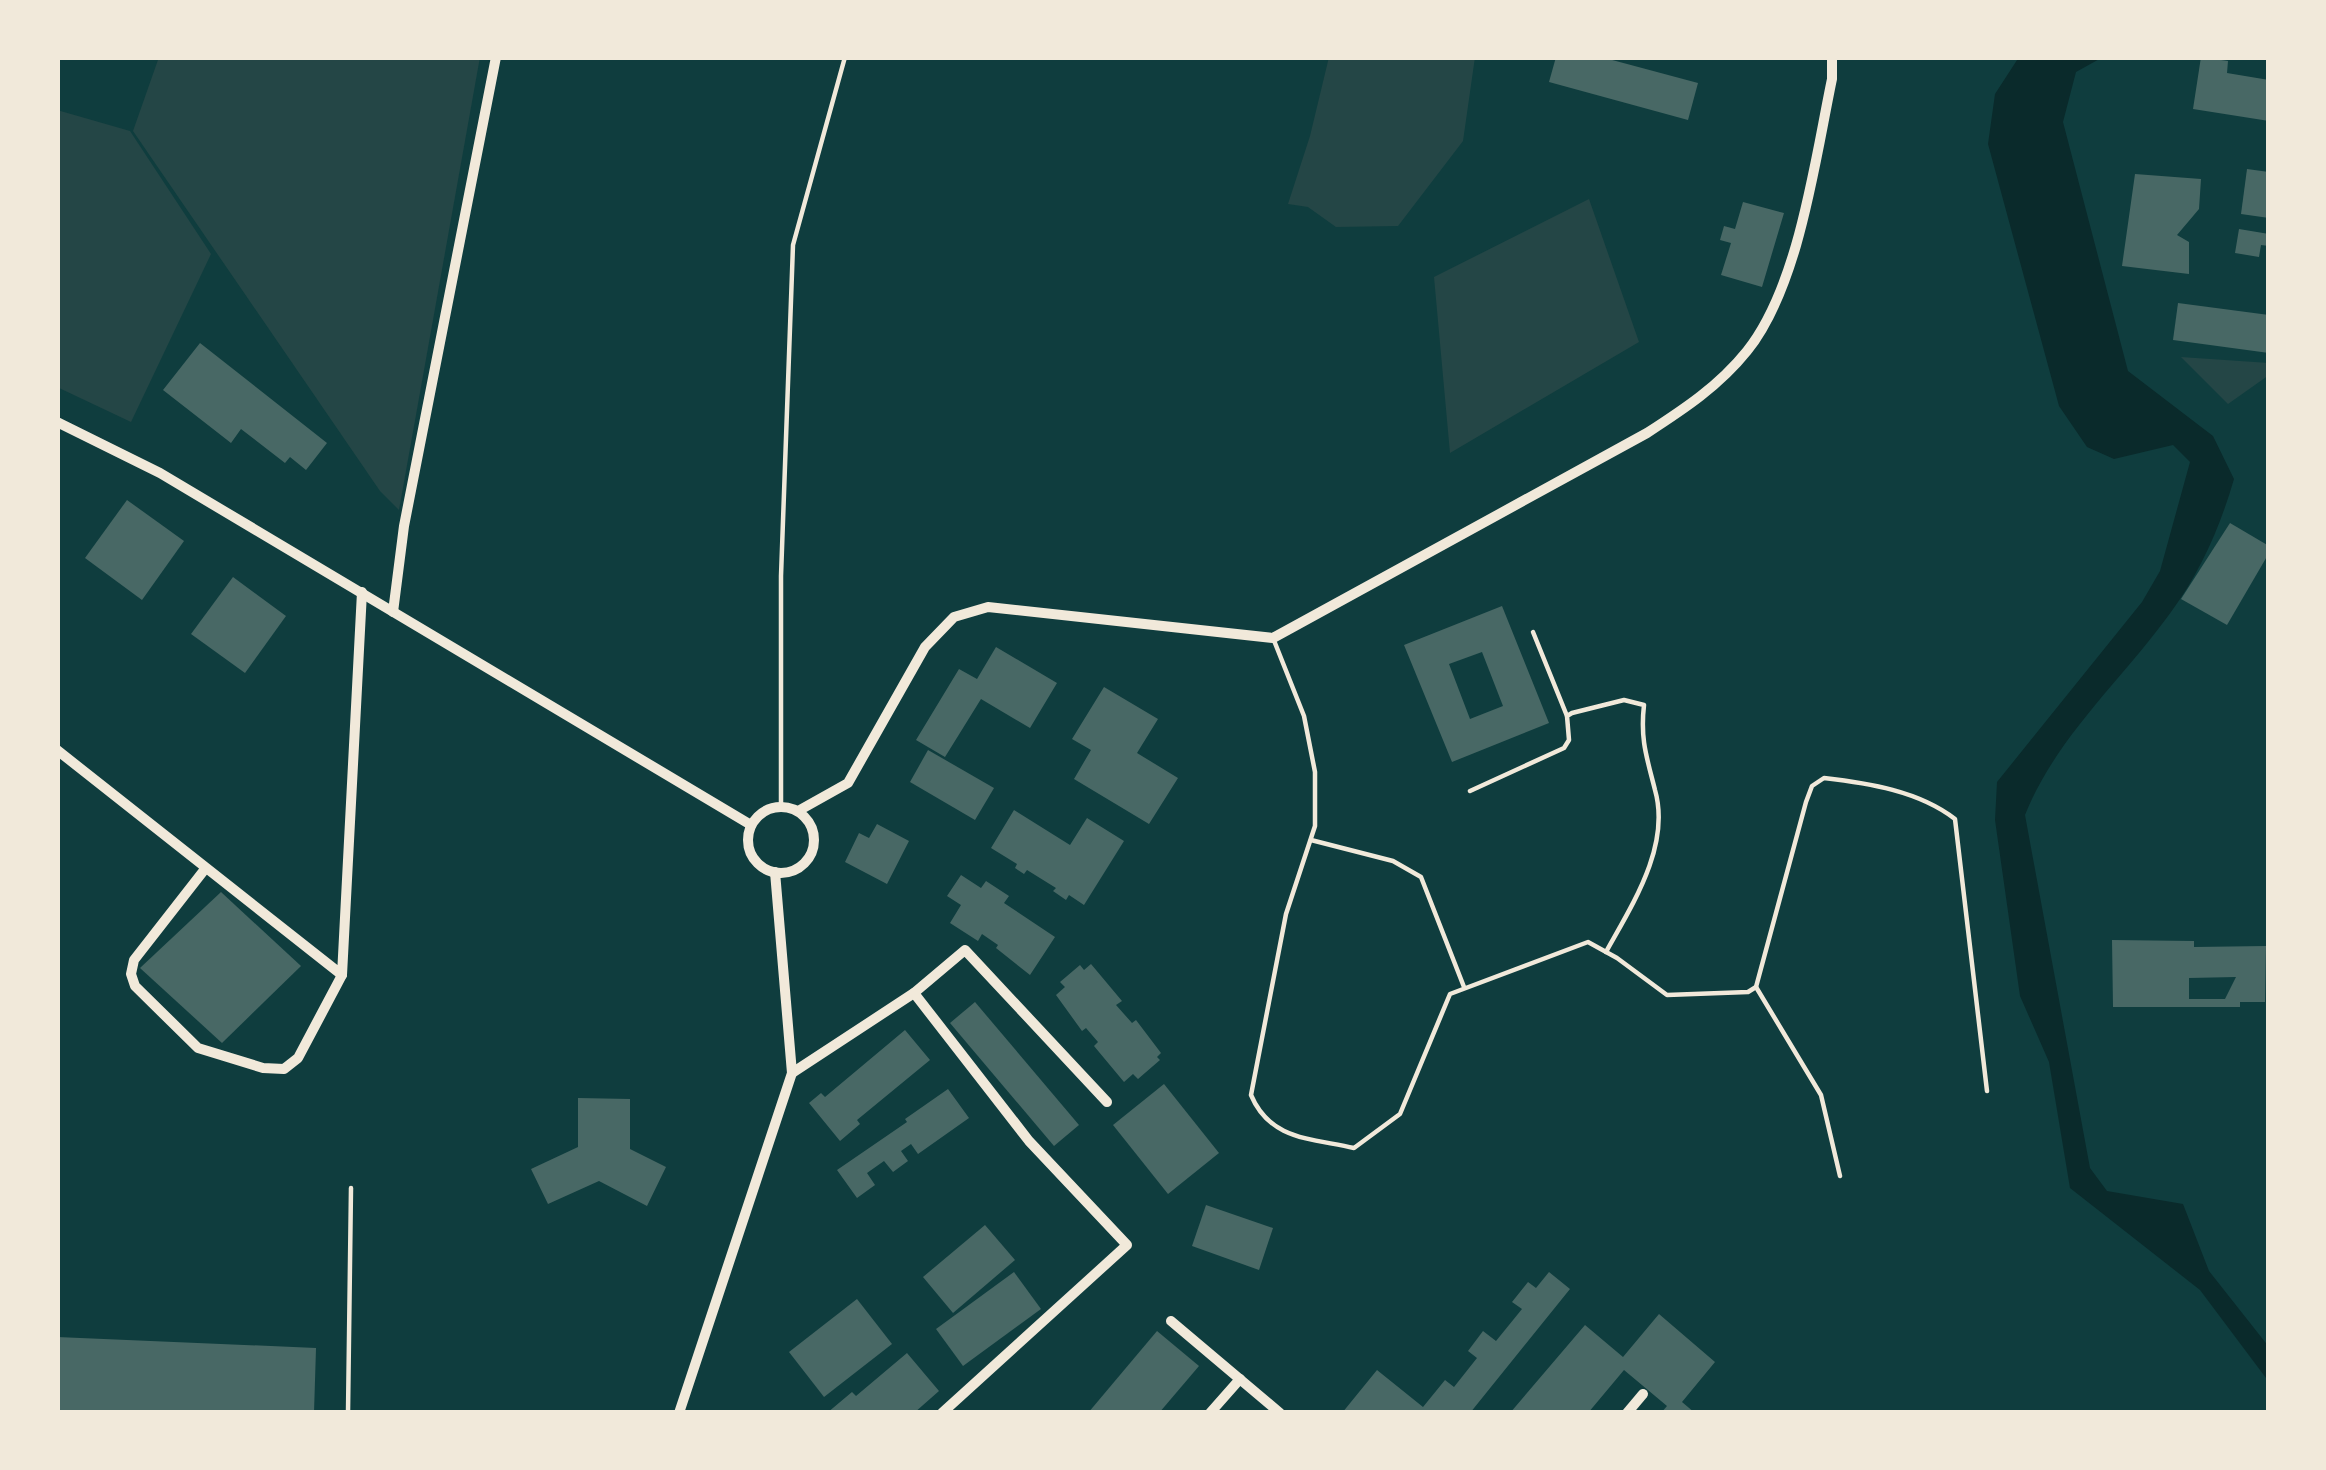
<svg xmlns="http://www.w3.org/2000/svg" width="2326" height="1470" viewBox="0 0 2326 1470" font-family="'Alegreya Sans',sans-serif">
<rect width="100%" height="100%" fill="#0f3d3e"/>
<g fill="#244646">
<path d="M 159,57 L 480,57 L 399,510 L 380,491 L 133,131 Z"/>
<path d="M 1329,57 L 1475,57 L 1463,141 L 1398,226 L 1336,227 L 1308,207 L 1288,204 L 1310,136 Z"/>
<path d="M 57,110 L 130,131 L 211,254 L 131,422 L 57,387 Z"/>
<path d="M 1589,199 L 1639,342 L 1450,453 L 1434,277 Z"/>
<path d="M 2181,357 L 2269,363 L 2269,375 L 2228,404 Z"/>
</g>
<path fill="#0a2a2b" d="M 2019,57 L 2103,57 L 2076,72 L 2063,122 L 2128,371 L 2213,436 L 2234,479 C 2220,527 2201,571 2171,612 C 2123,679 2056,737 2025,815 L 2090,1168 L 2107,1191 L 2183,1204 L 2209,1271 L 2269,1347 L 2269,1382 L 2200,1290 L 2070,1188 L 2049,1062 L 2020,996 L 1995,820 L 1997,782 L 2142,602 L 2160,571 L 2190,462 L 2173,445 L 2114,459 L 2087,447 L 2059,406 L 1988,144 L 1995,94 Z"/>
<g fill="#486865" fill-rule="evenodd">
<path d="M 1556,57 L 1601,57 L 1698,83 L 1688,120 L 1549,82 Z"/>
<path d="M 2201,57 L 2228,61 L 2227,73 L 2269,80 L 2269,121 L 2193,109 Z"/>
<path d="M 2247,169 L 2269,172 L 2269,218 L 2241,214 Z"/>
<path d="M 2135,174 L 2201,179 L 2199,209 L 2177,235 L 2189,242 L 2189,274 L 2122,266 Z"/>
<path d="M 1743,202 L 1784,213 L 1762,287 L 1721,275 L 1731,243 L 1720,240 L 1724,226 L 1735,229 Z"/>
<path d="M 2239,229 L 2269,234 L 2269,246 L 2261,245 L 2259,257 L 2235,253 Z"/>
<path d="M 2178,303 L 2269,315 L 2269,353 L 2173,340 Z"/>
<path d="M 200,343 L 327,443 L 306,470 L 290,457 L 285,463 L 241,429 L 231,443 L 163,390 Z"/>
<path d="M 127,500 L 184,541 L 142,600 L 85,558 Z"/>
<path d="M 2230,523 L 2269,546 L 2269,553 L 2227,625 L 2181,599 Z"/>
<path d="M 233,577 L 286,616 L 245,673 L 191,634 Z"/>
<path d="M 1502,606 L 1549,723 L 1452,762 L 1404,645 ZM 1482,652 L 1503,706 L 1470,719 L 1449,664 Z"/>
<path d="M 996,647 L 1057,683 L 1030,728 L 981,699 L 945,757 L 916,740 L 959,669 L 977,679 Z"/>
<path d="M 1104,687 L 1158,719 L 1137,753 L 1178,778 L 1149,824 L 1074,779 L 1091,750 L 1072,739 Z"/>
<path d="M 928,750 L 994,788 L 975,820 L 910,782 Z"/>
<path d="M 1014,810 L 1070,845 L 1087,818 L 1124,841 L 1084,905 L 1069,895 L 1066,900 L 1053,891 L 1056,888 L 1027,870 L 1024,874 L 1015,868 L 1017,864 L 991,848 Z"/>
<path d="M 877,824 L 909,841 L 887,884 L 845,862 L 859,833 L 869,838 Z"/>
<path d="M 961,875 L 981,888 L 986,881 L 1009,896 L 1004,903 L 1055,937 L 1030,975 L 996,948 L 998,945 L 982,934 L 978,941 L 950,923 L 961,905 L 947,896 Z"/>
<path d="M 221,892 L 301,966 L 222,1043 L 140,968 Z"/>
<path d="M 2112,940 L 2194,941 L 2194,947 L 2266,946 L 2265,1002 L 2240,1002 L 2240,1007 L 2113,1007 ZM 2236,977 L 2225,999 L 2189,999 L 2189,978 Z"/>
<path d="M 1091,964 L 1122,1001 L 1116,1005 L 1132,1023 L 1136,1020 L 1161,1053 L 1157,1057 L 1160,1060 L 1138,1079 L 1133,1074 L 1124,1082 L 1094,1046 L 1098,1042 L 1086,1028 L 1082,1031 L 1056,995 L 1065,987 L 1060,982 L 1080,965 L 1084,970 Z"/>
<path d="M 975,1002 L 1079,1125 L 1054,1146 L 950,1023 Z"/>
<path d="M 905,1030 L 930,1060 L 857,1120 L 860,1124 L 840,1141 L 809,1103 L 821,1093 L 825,1097 Z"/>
<path d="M 1164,1084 L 1219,1153 L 1168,1194 L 1113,1125 Z"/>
<path d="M 948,1089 L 969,1118 L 918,1154 L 911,1144 L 901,1151 L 908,1161 L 893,1172 L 884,1161 L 867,1173 L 875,1185 L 857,1198 L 837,1170 L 907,1122 L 905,1119 Z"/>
<path d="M 578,1098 L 630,1099 L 630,1149 L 666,1167 L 647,1206 L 599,1181 L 548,1204 L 531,1169 L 578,1147 Z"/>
<path d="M 1206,1205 L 1273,1228 L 1259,1270 L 1192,1246 Z"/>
<path d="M 985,1225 L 1015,1260 L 953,1313 L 923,1277 Z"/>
<path d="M 1014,1272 L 1041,1309 L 963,1366 L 936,1329 Z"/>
<path d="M 1549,1272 L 1570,1289 L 1470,1413 L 1342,1413 L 1377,1370 L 1423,1407 L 1445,1380 L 1454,1387 L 1477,1358 L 1468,1351 L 1483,1331 L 1496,1341 L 1522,1309 L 1512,1302 L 1528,1282 L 1536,1288 Z"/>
<path d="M 857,1299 L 892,1344 L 824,1397 L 789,1352 Z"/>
<path d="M 1659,1314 L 1715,1362 L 1682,1402 L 1695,1413 L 1661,1413 L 1667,1406 L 1624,1370 L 1588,1413 L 1510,1413 L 1585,1325 L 1623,1357 Z"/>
<path d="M 1157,1331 L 1199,1366 L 1159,1413 L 1088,1413 Z"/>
<path d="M 57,1337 L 316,1348 L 314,1413 L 57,1413 Z"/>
<path d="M 907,1353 L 939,1391 L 914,1413 L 827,1413 L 852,1392 L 856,1396 Z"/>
</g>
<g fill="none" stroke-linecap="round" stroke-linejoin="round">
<g stroke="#f1e9da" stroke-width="4.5">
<path d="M 1533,632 L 1567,716"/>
<path d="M 1273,638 L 1304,716 L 1315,772 L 1315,826 L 1286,914 L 1251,1095 C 1270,1140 1310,1138 1354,1148 L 1400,1114 L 1450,994 L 1588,942 L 1617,958 L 1667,995 L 1748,992 L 1756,987 L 1806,802 L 1812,786 L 1824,778 C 1868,783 1919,791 1955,819 L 1987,1091"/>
<path d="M 1470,791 L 1564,748 L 1569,740 L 1567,716 L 1572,713 L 1624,700 L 1644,705 C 1640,740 1647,758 1655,790 C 1671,846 1632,905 1606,952"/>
<path d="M 781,806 L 781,576 L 793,245 L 845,57"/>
<path d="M 1311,840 L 1393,861 L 1421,877 L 1464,987"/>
<path d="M 1756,987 L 1821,1095 L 1840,1176"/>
<path d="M 348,1413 L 351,1188"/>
</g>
<g stroke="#f1e9da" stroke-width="10">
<path d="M 57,422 L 160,473 L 751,825"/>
<path d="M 393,612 L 404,526 L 496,57"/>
<path d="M 57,750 L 342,975 L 362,592"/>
<circle cx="781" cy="840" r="33"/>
<path d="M 798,811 L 848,783 L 925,647 L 954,617 L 988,607 L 1273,638 L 1647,433 C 1684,409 1719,386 1747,351 C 1799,286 1815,160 1832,79 L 1832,57"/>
<path d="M 205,869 L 134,960 L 131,974 L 135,986 L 198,1048 L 263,1068 L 284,1069 L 298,1058 L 342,975"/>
<path d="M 914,993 L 965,950 L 1107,1102"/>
<path d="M 792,1073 L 914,993 L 1029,1141 L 1127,1245 L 942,1413"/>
<path d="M 1171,1321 L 1280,1413"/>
<path d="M 679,1413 L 792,1073 L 775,872"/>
<path d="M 1210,1413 L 1240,1379"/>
<path d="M 1627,1413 L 1643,1394"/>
</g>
</g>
<rect width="2326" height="1470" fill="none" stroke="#f1e9da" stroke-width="120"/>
</svg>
